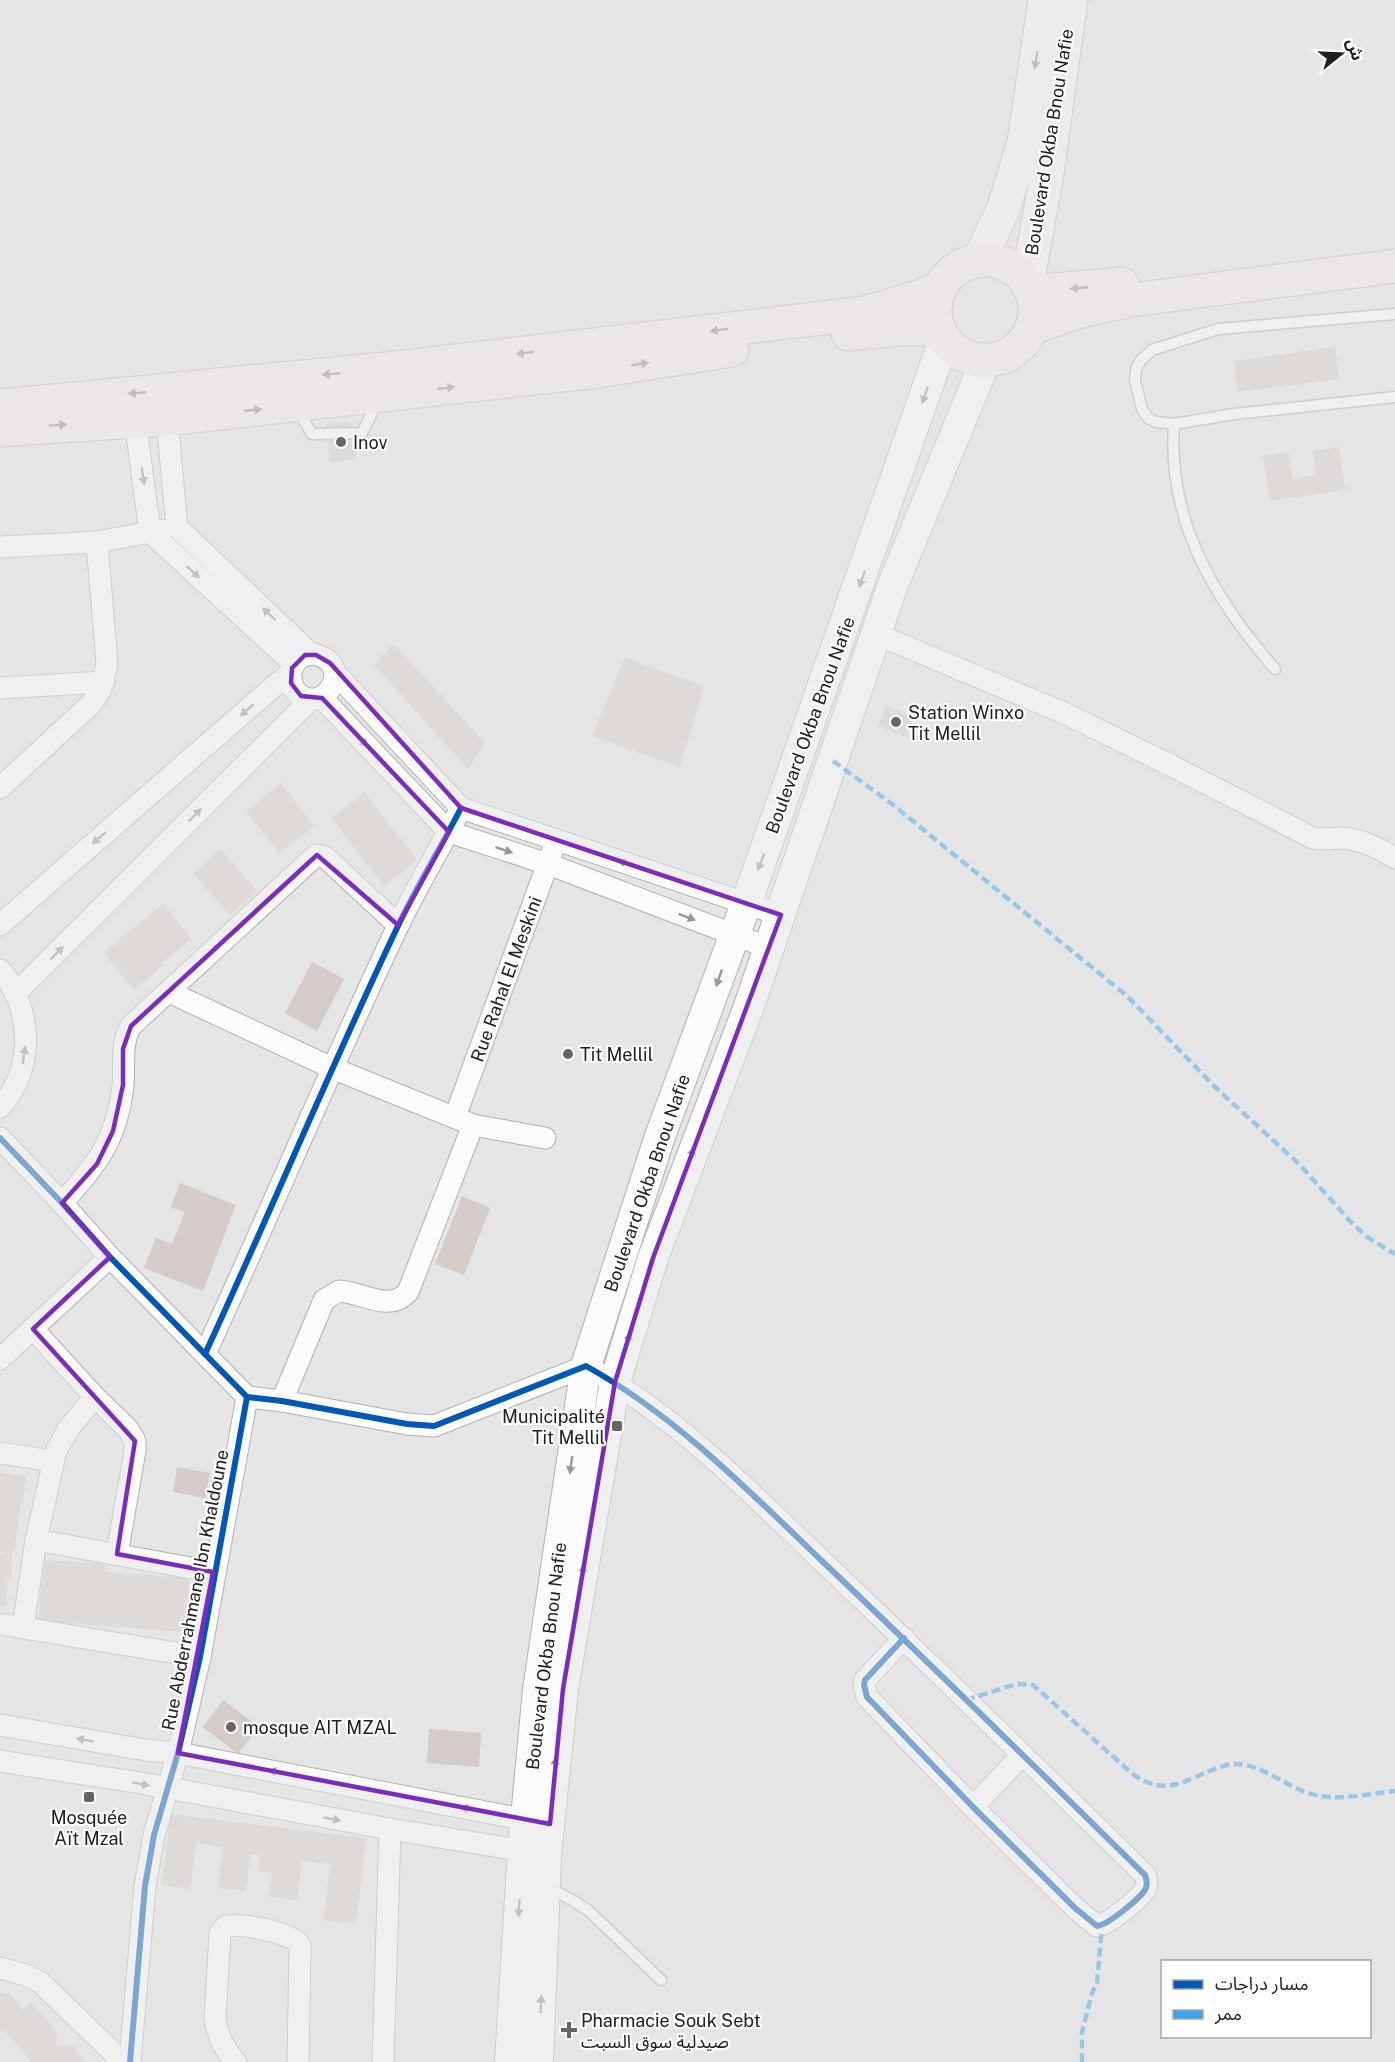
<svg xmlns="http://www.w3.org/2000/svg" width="1395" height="2062" viewBox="0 0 1395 2062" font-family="'Public Sans','Noto Sans Arabic',sans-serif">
<rect width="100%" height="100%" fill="#e5e5e5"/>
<g fill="#d3ccc8">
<path d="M 1335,347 L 1339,379 L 1238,392 L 1234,361 Z"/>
<path d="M 351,422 L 355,459 L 330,462 L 326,424 Z"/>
<path d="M 1339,447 L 1345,490 L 1270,501 L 1263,456 L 1288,452 L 1293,479 L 1316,475 L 1313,451 Z"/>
<path d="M 394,644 L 485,743 L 468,769 L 374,665 Z"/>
<path d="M 625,658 L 704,686 L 680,767 L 592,736 Z"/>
<path d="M 886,706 L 914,717 L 906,737 L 878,726 Z"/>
<path d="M 281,783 L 314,826 L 279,853 L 246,811 Z"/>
<path d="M 364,792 L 417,860 L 384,886 L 331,818 Z"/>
<path d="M 220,849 L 257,891 L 230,915 L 193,873 Z"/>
<path d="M 163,904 L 192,939 L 162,963 L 164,965 L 134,990 L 104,952 Z"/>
<path d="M 312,962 L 344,979 L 317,1031 L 285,1013 Z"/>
<path d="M 180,1183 L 236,1205 L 203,1291 L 144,1268 L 156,1238 L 172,1244 L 185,1212 L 171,1207 Z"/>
<path d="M 462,1196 L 490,1208 L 464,1275 L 435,1264 Z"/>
<path d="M 177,1467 L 210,1473 L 205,1498 L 173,1492 Z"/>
<path d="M 0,1473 L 26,1476 L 23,1503 L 21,1503 L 14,1553 L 0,1552 Z"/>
<path d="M 0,1554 L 12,1554 L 11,1580 L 7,1580 L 6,1605 L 0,1605 Z"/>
<path d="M 45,1560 L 105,1564 L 105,1572 L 189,1578 L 186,1632 L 38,1621 L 41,1585 L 43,1585 Z"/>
<path d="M 223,1700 L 259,1727 L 238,1754 L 203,1727 Z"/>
<path d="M 429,1729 L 481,1733 L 479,1767 L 427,1763 Z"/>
<path d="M 170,1814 L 366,1838 L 356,1924 L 324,1920 L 330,1864 L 302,1861 L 297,1900 L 269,1897 L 272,1873 L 258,1871 L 260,1855 L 250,1854 L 246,1891 L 218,1888 L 223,1847 L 196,1843 L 190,1889 L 162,1885 Z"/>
<path d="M 0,1993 L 10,1994 L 23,2009 L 31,2002 L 57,2032 L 56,2045 L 72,2046 L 86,2062 L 32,2062 L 6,2032 L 0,2031 Z"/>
</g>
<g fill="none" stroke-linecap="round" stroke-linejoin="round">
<defs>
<g id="lane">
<path d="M 1395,314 L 1218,329 L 1152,350 L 1140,361 L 1136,370 L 1135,381 L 1142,409 L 1148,418 L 1156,422 L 1174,424 L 1234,414 L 1395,397"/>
<path d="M 298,410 L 312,434 L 362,433 L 378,401"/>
<path d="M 1174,424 C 1167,520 1214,599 1275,669"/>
<path d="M 549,1888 L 572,1900 L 589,1911 L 661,1980"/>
</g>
<g id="street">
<path d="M 167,419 L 177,527 L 311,654"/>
<path d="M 135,420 L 150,532 L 294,664"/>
<path d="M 0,547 L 97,542 L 162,530"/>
<path d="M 876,634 L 1064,713 L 1168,764 L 1313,838 C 1323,840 1331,838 1341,838 C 1362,839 1378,848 1395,858"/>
<path d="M 335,673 L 461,808 L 781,915"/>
<path d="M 0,688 L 104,682"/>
<path d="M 321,697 L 449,832 L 548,864 L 769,948"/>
<path d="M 0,788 L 91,704 L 100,691 L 107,664 L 97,542"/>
<path d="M 0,925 L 273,687 C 279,682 287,677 291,671 C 294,665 295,660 302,657 C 308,654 315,653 320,656 C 356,670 318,722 293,688 L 290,672"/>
<path d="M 0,970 C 33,1008 35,1070 0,1107"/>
<path d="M 169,992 L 332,1068 L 473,1125 L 545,1138"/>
<path d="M 15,994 L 311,699"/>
<path d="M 455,1117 L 552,852"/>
<path d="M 0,1138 L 62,1203 L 110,1257 L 247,1397 L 282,1401 L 407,1424 L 434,1426 L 586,1366 C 676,1416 749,1491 823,1562 C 932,1665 1038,1770 1145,1875 C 1147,1880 1148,1885 1145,1890 C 1139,1899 1108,1925 1097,1926 L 1075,1908 L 973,1807 L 867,1697 L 864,1685 L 865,1680 L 904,1638"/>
<path d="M 62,1203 C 97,1164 117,1140 123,1086 C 125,1065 120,1045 131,1026 L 312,859 L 317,855 L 325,857 L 398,925"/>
<path d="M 33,1329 L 95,1397 L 128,1429 L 135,1441 L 135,1451 L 117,1554"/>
<path d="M 205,1354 C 270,1213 330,1069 397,928 C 416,887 440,849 461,808"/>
<path d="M 0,1359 L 110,1257"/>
<path d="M 282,1401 L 324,1300 L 339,1291 C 362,1292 389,1313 408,1292 L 473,1125"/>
<path d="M 0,1453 L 53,1461"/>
<path d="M 36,1540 L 213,1572"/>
<path d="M 0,1624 L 200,1657"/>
<path d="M 23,1627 L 36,1540 L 56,1451 L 69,1428 L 95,1397"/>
<path d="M 0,1725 L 146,1750 L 178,1753 L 537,1822"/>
<path d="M 0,1761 L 141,1783 L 390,1829 L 536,1853"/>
<path d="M 973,1807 L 1022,1755"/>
<path d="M 0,1968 L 26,1975 L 40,1982 L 123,2062"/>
<path d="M 130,2062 L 145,1886 L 154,1835 L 178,1753 L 200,1657 L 247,1397"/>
<path d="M 236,2062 C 224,2049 217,2036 215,2019 L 220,1933 L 226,1926 C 243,1924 291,1931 300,1946 L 298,2062"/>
<path d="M 383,2062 L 390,1829"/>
</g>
<g id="secondary">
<path d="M 510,2062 L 523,1850 L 538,1690 L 586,1366 L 659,1139 L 746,904 L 944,340"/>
<path d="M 538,2062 L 546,1855 L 563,1689 L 615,1382 L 653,1258 L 748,1009 L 892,587 L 986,360"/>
</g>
<g id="primary">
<path d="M 979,260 L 1003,210 L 1024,142 L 1045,0"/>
<path d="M 1027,284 L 1046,180 L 1071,0"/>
</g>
<g id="highway">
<circle cx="985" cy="310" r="50"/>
<path d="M 1032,292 L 1122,284"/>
<path d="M 1032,328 L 1077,312 L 1131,300 L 1395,266"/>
<path d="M 848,334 L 898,329 L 939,329"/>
<path d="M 0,406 L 395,368 L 865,313 L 915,298 L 940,288"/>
<path d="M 0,430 L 167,419 L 599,371 L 732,350"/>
</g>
</defs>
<use href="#lane" stroke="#b1b1b1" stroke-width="13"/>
<use href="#street" stroke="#b1b1b1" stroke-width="23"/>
<use href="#secondary" stroke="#b1b1b1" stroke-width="32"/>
<use href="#primary" stroke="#bdb5b5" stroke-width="35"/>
<use href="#highway" stroke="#bdb5b5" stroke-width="35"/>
<use href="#lane" stroke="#fbfbfb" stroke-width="10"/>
<use href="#street" stroke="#fbfbfb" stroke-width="21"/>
<use href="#secondary" stroke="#fbfbfb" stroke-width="30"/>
<use href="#primary" stroke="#f4f0f0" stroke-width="33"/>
<use href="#highway" stroke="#f1e8e8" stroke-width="33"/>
<g stroke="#3da2ea" stroke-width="4.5" stroke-dasharray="9 4.5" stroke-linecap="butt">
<path d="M 833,761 L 892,804 L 1127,996 L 1215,1087 L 1300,1165 L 1349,1220 L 1367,1237 L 1395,1254"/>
<path d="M 966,1700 L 1016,1684 L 1033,1685 L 1135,1776 C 1169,1797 1185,1779 1218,1768 C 1223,1766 1229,1764 1235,1764 C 1261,1764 1284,1785 1308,1793 C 1335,1802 1367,1794 1395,1791"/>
<path d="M 1082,2062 L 1082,2032 L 1092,1993 L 1097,1983 L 1102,1926"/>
</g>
<defs>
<g id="cycleway">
<path d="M 0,1138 L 62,1203 L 110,1257 L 247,1397 L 282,1401 L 407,1424 L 434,1426 L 586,1366 C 676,1416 749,1491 823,1562 C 932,1665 1038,1770 1145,1875 C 1147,1880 1148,1885 1145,1890 C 1139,1899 1108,1925 1097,1926 L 1075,1908 L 973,1807 L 867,1697 L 864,1685 L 865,1680 L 904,1638"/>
<path d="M 205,1354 C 270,1213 330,1069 397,928 C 416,887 440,849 461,808"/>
<path d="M 130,2062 L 145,1886 L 154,1835 L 178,1753 L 200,1657 L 247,1397"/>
</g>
</defs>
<use href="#cycleway" stroke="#fff" stroke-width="10"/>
<use href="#cycleway" stroke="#0057b8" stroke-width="6"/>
</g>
<defs><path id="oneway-solid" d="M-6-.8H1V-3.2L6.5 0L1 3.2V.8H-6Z" transform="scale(1.5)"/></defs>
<use fill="#959293" href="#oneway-solid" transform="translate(1036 60) rotate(99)"/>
<g fill="#938e8e">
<use href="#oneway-solid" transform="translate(1079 288) rotate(175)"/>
<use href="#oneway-solid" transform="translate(719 330) rotate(173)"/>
<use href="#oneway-solid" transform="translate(525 353) rotate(173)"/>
<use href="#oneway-solid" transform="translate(640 364) rotate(-9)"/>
<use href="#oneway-solid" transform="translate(331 374) rotate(175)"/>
<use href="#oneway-solid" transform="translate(446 388) rotate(-6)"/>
<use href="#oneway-solid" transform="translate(137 393) rotate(175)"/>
<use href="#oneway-solid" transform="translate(253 410) rotate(-6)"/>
<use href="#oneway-solid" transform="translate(58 425) rotate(-4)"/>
</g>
<g fill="#989899">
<use href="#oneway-solid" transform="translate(925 395) rotate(109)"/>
<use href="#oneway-solid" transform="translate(143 476) rotate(82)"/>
<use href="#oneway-solid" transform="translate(193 572) rotate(43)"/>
<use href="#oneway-solid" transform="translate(862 579) rotate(110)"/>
<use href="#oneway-solid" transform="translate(269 614) rotate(-136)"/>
<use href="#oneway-solid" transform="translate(247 710) rotate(139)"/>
<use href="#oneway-solid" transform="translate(361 740) rotate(46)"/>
<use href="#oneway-solid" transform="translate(195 815) rotate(-45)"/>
<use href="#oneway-solid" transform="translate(99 838) rotate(139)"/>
<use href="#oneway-solid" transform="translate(504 850) rotate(18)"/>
<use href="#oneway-solid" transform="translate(761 862) rotate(110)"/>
<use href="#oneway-solid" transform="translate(626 863) rotate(-162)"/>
<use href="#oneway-solid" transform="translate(687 917) rotate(21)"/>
<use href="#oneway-solid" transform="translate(57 953) rotate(-45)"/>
<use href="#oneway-solid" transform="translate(719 978) rotate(109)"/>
<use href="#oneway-solid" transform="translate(24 1055) rotate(-82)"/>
<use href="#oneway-solid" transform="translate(691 1156) rotate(-69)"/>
<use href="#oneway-solid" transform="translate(628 1341) rotate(-73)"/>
<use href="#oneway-solid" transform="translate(571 1465) rotate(98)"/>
<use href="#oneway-solid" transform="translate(583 1573) rotate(-80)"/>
<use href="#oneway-solid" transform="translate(85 1740) rotate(-170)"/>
<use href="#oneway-solid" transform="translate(555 1766) rotate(-84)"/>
<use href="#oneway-solid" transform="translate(277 1772) rotate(-169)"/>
<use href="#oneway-solid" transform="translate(141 1784) rotate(10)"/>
<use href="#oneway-solid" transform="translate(469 1809) rotate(-169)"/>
<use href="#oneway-solid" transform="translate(332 1819) rotate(10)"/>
<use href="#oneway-solid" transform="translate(519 1908) rotate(93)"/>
<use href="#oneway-solid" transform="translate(541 2004) rotate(-87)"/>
</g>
<path d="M0 0H1395V2062H0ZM 305,655 L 316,655 L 330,663 L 461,808 L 781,915 L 653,1258 L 615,1382 L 563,1689 L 550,1824 L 178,1753 L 213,1572 L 117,1554 L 135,1441 L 33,1329 L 110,1257 L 62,1203 L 97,1164 L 113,1131 L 123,1085 L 123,1049 L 131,1026 L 317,855 L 398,925 L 449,832 L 322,698 L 301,696 L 291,683 L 292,668 Z" fill="#e5e5e5" fill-opacity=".55" fill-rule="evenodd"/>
<path fill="none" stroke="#7b2cbf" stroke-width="4.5" stroke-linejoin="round" d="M 305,655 L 316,655 L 330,663 L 461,808 L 781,915 L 653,1258 L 615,1382 L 563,1689 L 550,1824 L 178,1753 L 213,1572 L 117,1554 L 135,1441 L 33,1329 L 110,1257 L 62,1203 L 97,1164 L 113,1131 L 123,1085 L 123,1049 L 131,1026 L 317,855 L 398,925 L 449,832 L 322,698 L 301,696 L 291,683 L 292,668 Z"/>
<g fill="#656566" stroke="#fff" stroke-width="2">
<circle cx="341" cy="442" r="6"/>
<circle cx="896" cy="722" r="6"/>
<circle cx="568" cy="1054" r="6"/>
<rect x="611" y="1420" width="12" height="12" rx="3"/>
<circle cx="231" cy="1727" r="6"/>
<rect x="83" y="1791" width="12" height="12" rx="3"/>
<path d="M566 2021h6v6h6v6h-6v6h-6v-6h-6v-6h6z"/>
</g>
<g text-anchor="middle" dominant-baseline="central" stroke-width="4.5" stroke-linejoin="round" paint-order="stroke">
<g font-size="18" fill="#202021" stroke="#fff">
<text transform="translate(1049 142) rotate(-81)">Boulevard Okba Bnou Nafie</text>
<text transform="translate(810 725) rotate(-70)">Boulevard Okba Bnou Nafie</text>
<text transform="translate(506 979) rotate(-70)">Rue Rahal El Meskini</text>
<text transform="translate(647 1183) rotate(-71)">Boulevard Okba Bnou Nafie</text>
<text transform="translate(195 1590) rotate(-79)">Rue Abderrahmane Ibn Khaldoune</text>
<text transform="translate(546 1656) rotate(-83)">Boulevard Okba Bnou Nafie</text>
</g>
<g font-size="18" fill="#202021" stroke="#fff" text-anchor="start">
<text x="353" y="442">Inov</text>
<text x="908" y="712">Station Winxo<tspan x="908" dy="21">Tit Mellil</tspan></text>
<text x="580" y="1054">Tit Mellil</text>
<text x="605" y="1416" text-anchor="end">Municipalité<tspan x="605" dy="21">Tit Mellil</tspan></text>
<text x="243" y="1727">mosque AIT MZAL</text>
<text x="89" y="1817" text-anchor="middle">Mosquée<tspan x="89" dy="21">Aït Mzal</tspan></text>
<text x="581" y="2020">Pharmacie Souk Sebt<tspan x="581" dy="21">صيدلية سوق السبت</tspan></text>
</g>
</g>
<rect x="1161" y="1960" width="210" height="78" fill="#ffffff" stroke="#a6a6a6" stroke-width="1.5"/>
<rect x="1173" y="1980" width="30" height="9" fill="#0057b8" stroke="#a6a6a6" stroke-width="1.5"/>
<text x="1215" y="1990" font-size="18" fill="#202021">مسار دراجات</text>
<rect x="1173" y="2010" width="30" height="9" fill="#3da2ea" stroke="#a6a6a6" stroke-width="1.5"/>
<text x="1215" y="2020" font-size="18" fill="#202021">ممر</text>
<g transform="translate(1341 54) rotate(72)" stroke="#ffffff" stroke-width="4.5" paint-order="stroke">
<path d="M0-4.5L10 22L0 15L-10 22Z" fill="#202021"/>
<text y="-9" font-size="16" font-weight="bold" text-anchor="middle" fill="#202021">ش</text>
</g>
</svg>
